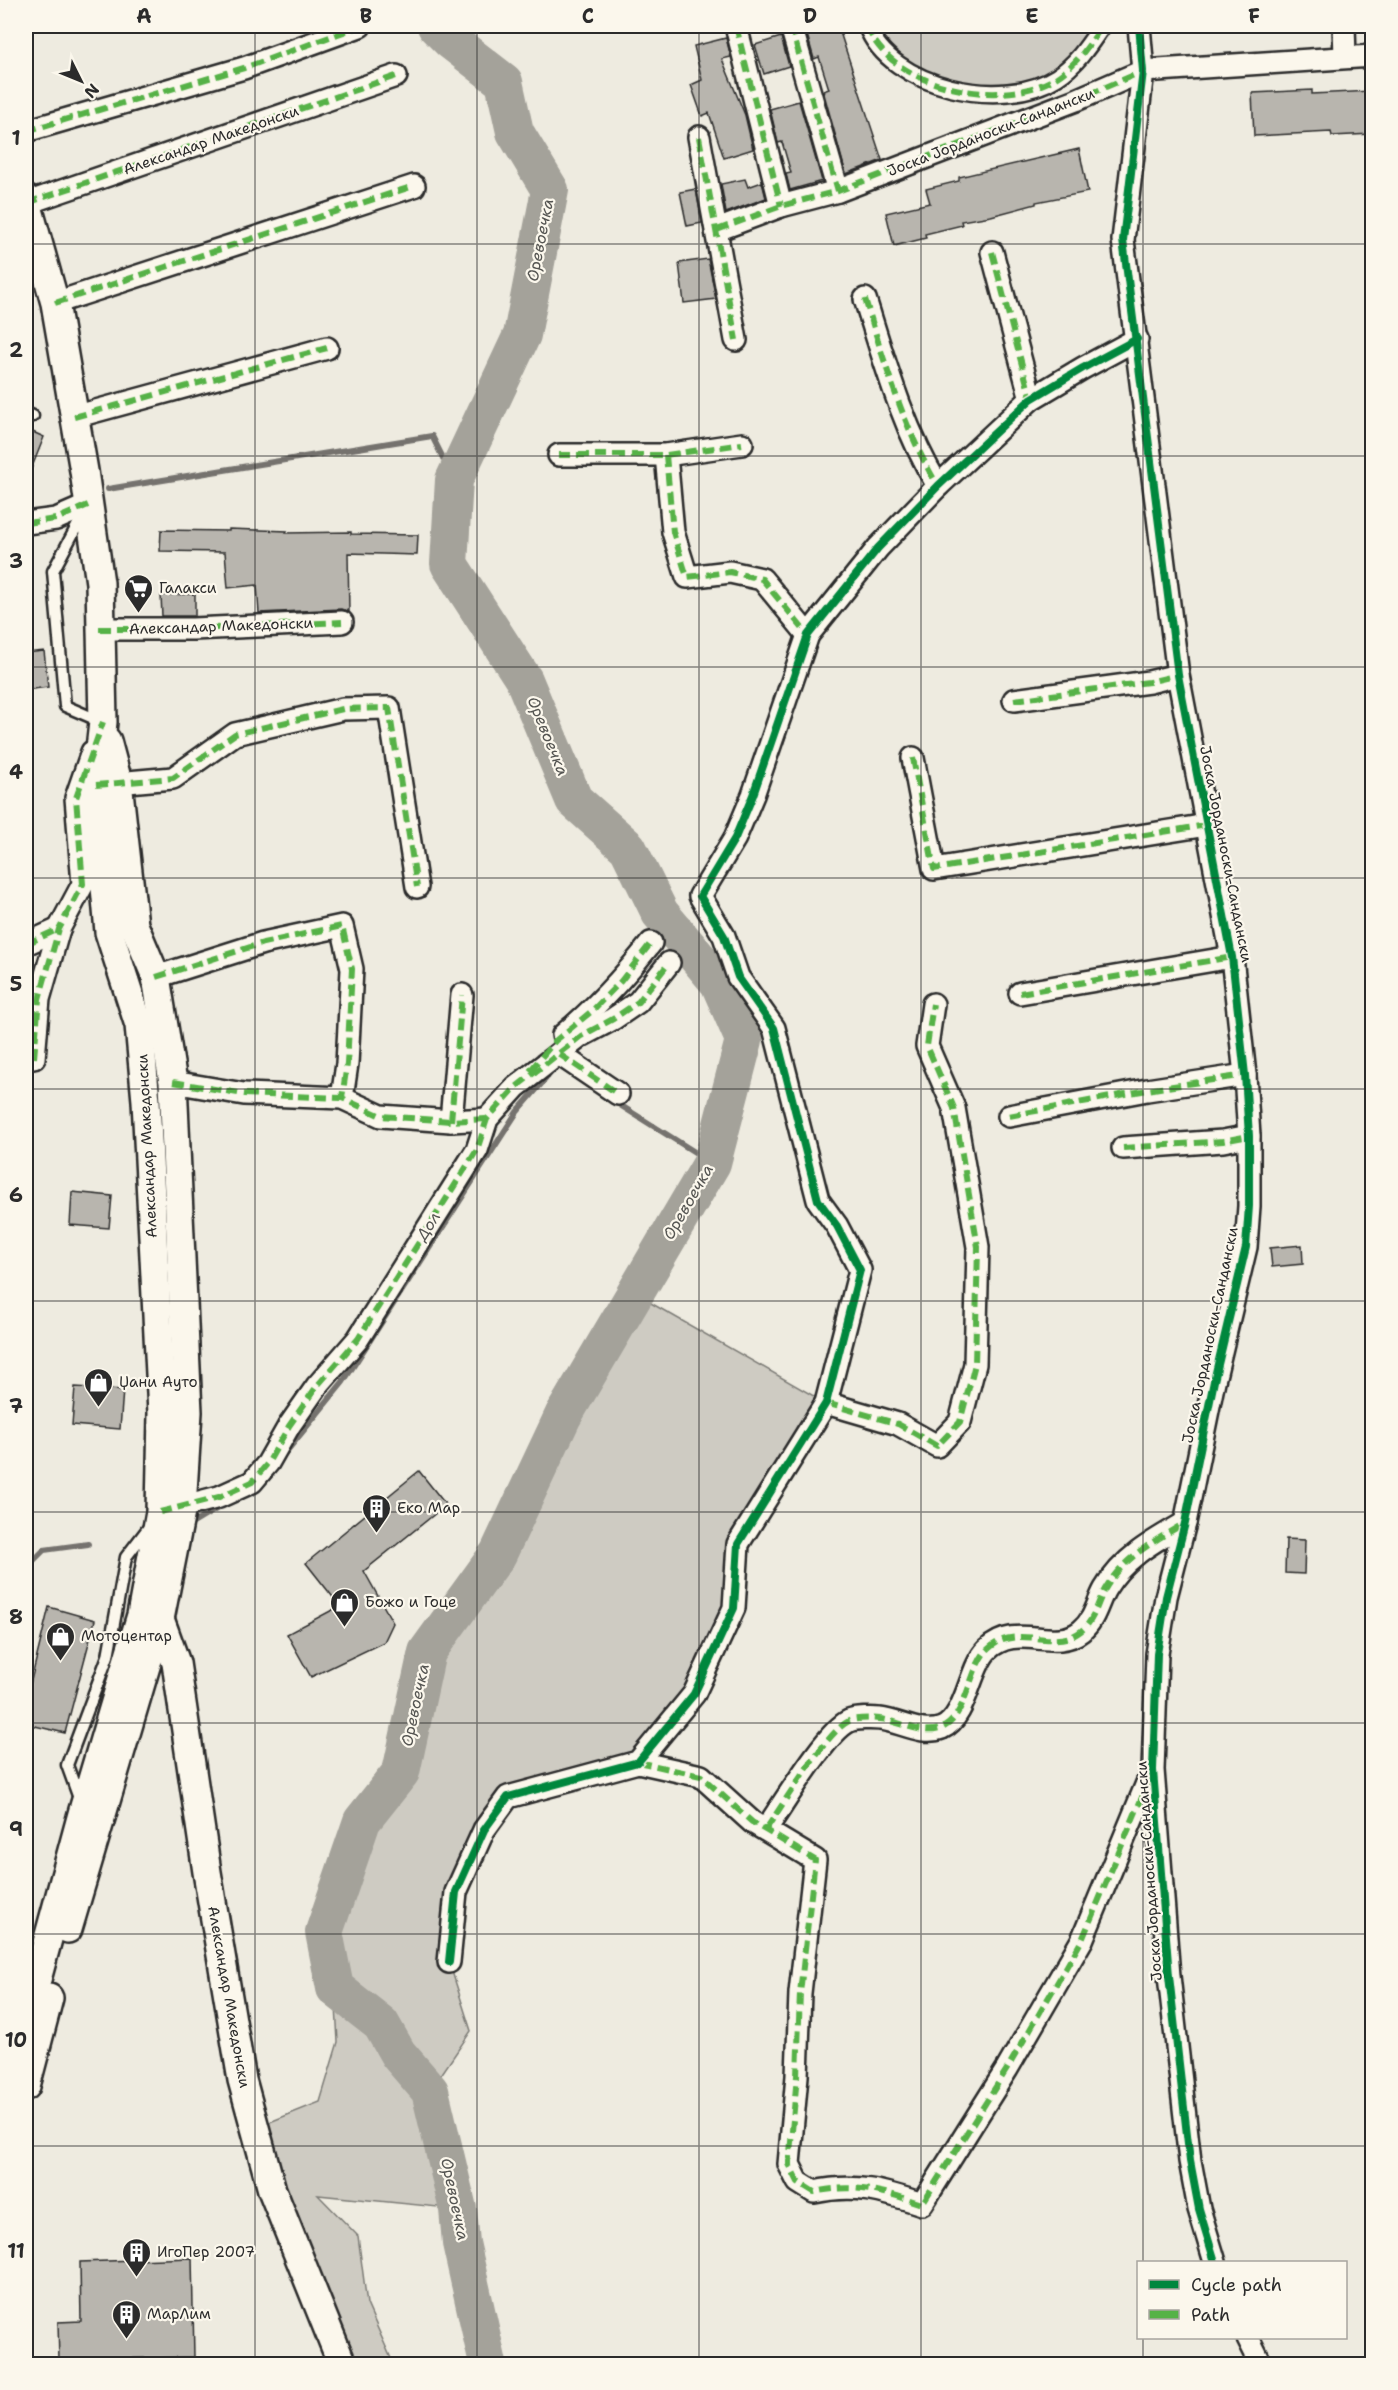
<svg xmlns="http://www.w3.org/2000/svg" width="1398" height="2390" viewBox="0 0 1398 2390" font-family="'Shantell Sans',sans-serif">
<rect width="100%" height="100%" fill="#eeebe0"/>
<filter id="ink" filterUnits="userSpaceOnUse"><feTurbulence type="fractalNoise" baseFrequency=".0167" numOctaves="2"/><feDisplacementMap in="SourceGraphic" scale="12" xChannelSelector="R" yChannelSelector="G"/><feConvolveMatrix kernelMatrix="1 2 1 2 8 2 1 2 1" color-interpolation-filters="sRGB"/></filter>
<g filter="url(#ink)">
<g fill="#cecbc2" stroke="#7c7b76" stroke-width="1.5">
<path d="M 867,26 L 1102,26 L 1056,78 L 1001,94 L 907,71 Z"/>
<path d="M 635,1294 L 826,1403 L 738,1544 L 734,1608 L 694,1694 L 638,1762 L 508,1797 L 456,1892 L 449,1962 L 471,2031 L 430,2091 L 458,2209 L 318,2195 L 358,2236 L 367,2304 L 393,2363 L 342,2364 L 255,2128 L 320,2102 L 338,2042 L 335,1988 L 324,1932 L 362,1821 L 401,1772 L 427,1652 L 498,1554 L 563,1416 Z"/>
</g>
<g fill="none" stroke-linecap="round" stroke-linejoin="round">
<g stroke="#74726e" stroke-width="6">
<path d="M 108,489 L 432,436 L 454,480"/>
<path d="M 612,1100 L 712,1163"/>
<path d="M 281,1458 L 343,1382 L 517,1112 L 554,1069"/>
<path d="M 190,1525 L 223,1505"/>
<path d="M 26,1568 L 44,1550 L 88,1544"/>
</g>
<path stroke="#a4a29a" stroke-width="38" d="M 436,26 L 451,41 L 504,82 L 515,132 L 550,190 L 522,335 L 454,480 L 449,564 L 524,680 L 574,800 L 628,848 L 660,913 L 719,983 L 744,1040 L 712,1163 L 563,1416 L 498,1554 L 427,1652 L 401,1772 L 362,1821 L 324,1932 L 335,1988 L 381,2024 L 398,2054 L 430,2091 L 458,2209 L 461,2243 L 488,2364"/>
</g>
<g fill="#b8b5ae" stroke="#2b2b2b" stroke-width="1.5">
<path d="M 822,26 L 838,26 L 882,160 L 846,174 L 824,94 L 823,91 L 829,89 L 819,57 L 814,59 L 806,31 Z"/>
<path d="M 781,37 L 789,66 L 764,74 L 755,45 Z"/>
<path d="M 726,38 L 731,57 L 722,59 L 745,115 L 753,149 L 724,158 L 709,113 L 702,116 L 691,85 L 702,80 L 694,46 Z"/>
<path d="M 1312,90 L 1312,94 L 1372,91 L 1372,134 L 1332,136 L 1331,132 L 1254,136 L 1252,93 Z"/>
<path d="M 799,101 L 822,181 L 790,190 L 786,174 L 791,173 L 782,142 L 778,143 L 770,109 Z"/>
<path d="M 1079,149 L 1088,192 L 1036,202 L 1036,204 L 991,216 L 961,221 L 962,225 L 925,234 L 926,238 L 894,246 L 886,213 L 930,203 L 926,189 L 959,181 L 959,177 Z"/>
<path d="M 745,179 L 748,187 L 762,182 L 766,198 L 726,213 L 721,184 Z"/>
<path d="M 696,189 L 702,223 L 687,226 L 680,192 Z"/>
<path d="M 708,259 L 716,299 L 684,303 L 679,263 Z"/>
<path d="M 26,429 L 44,437 L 26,482 Z"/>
<path d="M 229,529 L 287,531 L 286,533 L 351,532 L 351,534 L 418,535 L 417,555 L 348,553 L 349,612 L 341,609 L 259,613 L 257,585 L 228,588 L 225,552 L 160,551 L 161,530 L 229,531 Z"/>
<path d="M 195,594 L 195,616 L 162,616 L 161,595 Z"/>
<path d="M 44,651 L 48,687 L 26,690 L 26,653 Z"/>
<path d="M 72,1192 L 112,1196 L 109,1228 L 70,1225 Z"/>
<path d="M 1302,1245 L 1303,1264 L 1272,1267 L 1270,1248 Z"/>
<path d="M 75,1387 L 123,1390 L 120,1429 L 72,1425 Z"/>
<path d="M 419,1471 L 446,1505 L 364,1571 L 393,1623 L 384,1642 L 311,1677 L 287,1634 L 340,1606 L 306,1563 Z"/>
<path d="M 1286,1539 L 1305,1540 L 1304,1574 L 1285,1573 Z"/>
<path d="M 49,1607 L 95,1620 L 65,1733 L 26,1724 L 26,1701 Z"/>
<path d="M 192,2258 L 194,2357 L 59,2360 L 58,2322 L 81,2321 L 80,2262 Z"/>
</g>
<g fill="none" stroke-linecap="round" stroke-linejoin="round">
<defs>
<g id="service">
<path d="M 26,413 L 33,416"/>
<path d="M 85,511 L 53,571 L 65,706 L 100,721"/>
<path d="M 80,1801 L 67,1765 L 108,1656 L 126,1557 L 149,1527"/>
</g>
<path id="pedestrian" d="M 867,26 C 890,88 1003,112 1057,77 C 1077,64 1089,45 1102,26"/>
<g id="minor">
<path d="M 736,26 L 781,206"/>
<path d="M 791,26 L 838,191"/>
<path d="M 1139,26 L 1143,71 L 1123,240 L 1178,675 L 1232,957 L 1245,1075 L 1249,1136 L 1249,1206 L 1246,1247 L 1214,1381 L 1185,1523 L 1166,1597 L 1157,1654 L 1153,1770 L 1169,1976 L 1190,2161 L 1199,2209 L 1215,2262"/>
<path d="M 1344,26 L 1345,57"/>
<path d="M 26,131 L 244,68 L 360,26"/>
<path d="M 699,137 L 736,340"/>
<path d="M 27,203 L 396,76"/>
<path d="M 717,230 L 781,206 L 838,191 L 1076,100 L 1143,71 L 1372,56"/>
<path d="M 992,252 L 1031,399"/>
<path d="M 865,299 C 885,363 903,428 938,486"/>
<path d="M 55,303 L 414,186"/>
<path d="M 74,417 L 327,348"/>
<path d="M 559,455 L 666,455 L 742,444"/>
<path d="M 666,455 L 673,532 L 687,577 L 730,572 L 762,579 L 808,635"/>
<path d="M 26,523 L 56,519 L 88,505"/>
<path d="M 99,629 L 193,629 L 342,622"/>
<path d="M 1014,700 L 1149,682 L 1178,675"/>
<path d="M 913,758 L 934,869 L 1207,825"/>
<path d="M 105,784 L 173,778 L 235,734 L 343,709 L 389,708 L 417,887"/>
<path d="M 26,944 L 59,929"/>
<path d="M 156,977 L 263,943 L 342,926 L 352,969 L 347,1064 L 342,1098"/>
<path d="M 1020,993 L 1232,957"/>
<path d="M 563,1035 C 597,1007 624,977 651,943"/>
<path d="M 559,1054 L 618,1094"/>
<path d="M 34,1058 L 39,999 L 59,929 L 83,884 L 76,798 L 92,752"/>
<path d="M 173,1082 L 244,1094 L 342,1098 L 381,1116 L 451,1121 L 487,1119"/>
<path d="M 1009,1116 L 1147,1090 L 1245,1075"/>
<path d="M 451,1121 L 462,995"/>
<path d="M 1123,1148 L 1223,1141 L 1249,1136"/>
<path d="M 826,1403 L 898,1424 L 937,1446 L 960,1422 L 975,1364 L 978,1247 L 954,1108 L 927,1046 L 933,1004"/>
<path d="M 169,1510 L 219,1497 L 252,1482 L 268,1463 L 289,1426 L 317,1386 L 358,1339 L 477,1150 L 487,1119 L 516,1087 L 581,1036 L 613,1019 L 638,1002 L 669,963"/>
<path d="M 638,1762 L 701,1776 L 752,1822 L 815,1860 L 800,1993 L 797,2076 L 789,2164 L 798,2182 L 814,2192 C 855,2183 883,2191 922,2204 L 1007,2069 L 1082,1940 L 1150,1776"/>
<path d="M 766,1829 C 783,1805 826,1732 849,1721 C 856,1718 873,1718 880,1719 C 900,1721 922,1736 942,1728 C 967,1717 969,1668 987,1650 C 1017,1621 1053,1653 1081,1631 C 1095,1620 1097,1603 1105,1589 C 1124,1557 1154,1541 1185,1523"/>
<path d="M 449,1962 L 456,1892 L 484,1830 L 508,1797 L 638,1762 L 694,1694 L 734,1608 L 738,1544 L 826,1403 L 860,1270 L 837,1226 L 818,1200 L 774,1028 L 738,977 L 724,936 L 700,896 L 735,838 L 753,795 L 808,635 L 878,548 L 938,486 L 1031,399 L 1083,368 L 1137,339"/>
<path d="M 1248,2338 L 1261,2364"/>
</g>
<g id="tertiary">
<path d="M 26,199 L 55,303 L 84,471 L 100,583 L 103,722 L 96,785 L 109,932 L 139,1025 L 146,1101 L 162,1413 L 160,1512 L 141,1615 L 83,1810 L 26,2020"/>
<path d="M 160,1619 L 176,1663 L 207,1872 L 242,2080 L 272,2190 L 342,2364"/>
<path d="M 68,1929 L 160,1619 L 182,1507 L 188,1412 L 173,1082 L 156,977 L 134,925 L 118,782 L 107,741"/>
<path d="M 26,2086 L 49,1998"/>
</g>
</defs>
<use href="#service" stroke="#2b2b2b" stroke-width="15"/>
<use href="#pedestrian" stroke="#2b2b2b" stroke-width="21"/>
<use href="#minor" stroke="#2b2b2b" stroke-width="26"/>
<use href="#tertiary" stroke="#2b2b2b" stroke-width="32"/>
<use href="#service" stroke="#fbf7ec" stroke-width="10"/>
<use href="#pedestrian" stroke="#fbf7ec" stroke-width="16"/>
<use href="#minor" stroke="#fbf7ec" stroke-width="21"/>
<use href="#tertiary" stroke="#fbf7ec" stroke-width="27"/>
<g stroke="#56b246" stroke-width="6" stroke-dasharray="12 6" stroke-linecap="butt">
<path d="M 736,26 L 781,206"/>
<path d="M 791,26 L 838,191"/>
<path d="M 867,26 C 890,88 1003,112 1057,77 C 1077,64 1089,45 1102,26"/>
<path d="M 26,131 L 244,68 L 360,26"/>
<path d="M 699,137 L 736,340"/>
<path d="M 27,203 L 396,76"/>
<path d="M 717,230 L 781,206 L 838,191 L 1076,100 L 1143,71"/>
<path d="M 992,252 L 1031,399"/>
<path d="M 865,299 C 885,363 903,428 938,486"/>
<path d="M 55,303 L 414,186"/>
<path d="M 74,417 L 327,348"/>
<path d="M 559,455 L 666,455 L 742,444"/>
<path d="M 666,455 L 673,532 L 687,577 L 730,572 L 762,579 L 808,635"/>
<path d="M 26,523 L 56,519 L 88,505"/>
<path d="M 99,629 L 193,629 L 342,622"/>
<path d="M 1014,700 L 1149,682 L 1178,675"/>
<path d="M 913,758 L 934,869 L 1207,825"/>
<path d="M 96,785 L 173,778 L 235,734 L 343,709 L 389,708 L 417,887"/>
<path d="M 26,944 L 59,929"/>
<path d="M 156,977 L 263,943 L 342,926 L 352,969 L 347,1064 L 342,1098"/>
<path d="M 1020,993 L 1232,957"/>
<path d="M 559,1054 L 618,1094"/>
<path d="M 34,1058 L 39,999 L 59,929 L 83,884 L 76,798 L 103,722"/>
<path d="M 530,1071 L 555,1041 L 592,1011 L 621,981 L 651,943"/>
<path d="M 173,1082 L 244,1094 L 342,1098 L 381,1116 L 451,1121 L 487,1119"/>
<path d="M 1009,1116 L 1147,1090 L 1245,1075"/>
<path d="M 451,1121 L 462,995"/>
<path d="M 1123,1148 L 1223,1141 L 1249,1136"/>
<path d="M 826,1403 L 898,1424 L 937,1446 L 960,1422 L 975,1364 L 978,1247 L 954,1108 L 927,1046 L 933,1004"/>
<path d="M 160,1512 L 219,1497 L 252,1482 L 268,1463 L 289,1426 L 317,1386 L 358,1339 L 477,1150 L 487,1119 L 516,1087 L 581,1036 L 613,1019 L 638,1002 L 669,963"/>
<path d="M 638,1762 L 701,1776 L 752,1822 L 815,1860 L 800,1993 L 797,2076 L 789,2164 L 798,2182 L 814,2192 C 855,2183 883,2191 922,2204 L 1007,2069 L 1082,1940 L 1151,1776"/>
<path d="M 766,1829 C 783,1805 826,1732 849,1721 C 856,1718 873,1718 880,1719 C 900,1721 922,1736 942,1728 C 967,1717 969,1668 987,1650 C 1017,1621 1053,1653 1081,1631 C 1095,1620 1097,1603 1105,1589 C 1124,1557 1154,1541 1185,1523"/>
</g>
<defs>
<g id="cycleway">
<path d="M 1139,26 L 1143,71 L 1123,240 L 1178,675 L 1232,957 L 1245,1075 L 1249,1136 L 1249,1206 L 1246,1247 L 1214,1381 L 1185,1523 L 1166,1597 L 1157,1654 L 1153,1770 L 1169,1976 L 1190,2161 L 1199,2209 L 1215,2262"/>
<path d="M 449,1962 L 456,1892 L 484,1830 L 508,1797 L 638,1762 L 694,1694 L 734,1608 L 738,1544 L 826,1403 L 860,1270 L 837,1226 L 818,1200 L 774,1028 L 738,977 L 724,936 L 700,896 L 735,838 L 753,795 L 808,635 L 878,548 L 938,486 L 1031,399 L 1083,368 L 1137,339"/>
</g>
</defs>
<use href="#cycleway" stroke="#fbf7ec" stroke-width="11"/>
<use href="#cycleway" stroke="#00873e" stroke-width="8"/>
</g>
</g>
<path fill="none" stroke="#2b2b2b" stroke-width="1.5" stroke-opacity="0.55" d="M 255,26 L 255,2364M 477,26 L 477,2364M 699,26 L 699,2364M 921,26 L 921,2364M 1143,26 L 1143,2262M 26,244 L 1372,244M 26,456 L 1372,456M 26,667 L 1372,667M 26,878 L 1372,878M 26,1089 L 1372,1089M 26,1301 L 1372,1301M 26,1512 L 1372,1512M 26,1723 L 1372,1723M 26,1934 L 1372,1934M 26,2146 L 1372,2146M 1143,2338 L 1143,2364"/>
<defs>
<symbol id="supermarket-pin" viewBox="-11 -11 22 30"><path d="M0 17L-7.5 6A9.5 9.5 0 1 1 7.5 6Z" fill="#2b2b2b" stroke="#fbf7ec"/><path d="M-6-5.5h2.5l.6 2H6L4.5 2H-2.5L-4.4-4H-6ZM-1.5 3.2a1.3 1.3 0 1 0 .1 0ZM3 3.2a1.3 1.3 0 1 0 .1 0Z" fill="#fff"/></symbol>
<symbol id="shop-pin" viewBox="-11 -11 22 30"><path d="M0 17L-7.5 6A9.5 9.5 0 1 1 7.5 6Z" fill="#2b2b2b" stroke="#fbf7ec"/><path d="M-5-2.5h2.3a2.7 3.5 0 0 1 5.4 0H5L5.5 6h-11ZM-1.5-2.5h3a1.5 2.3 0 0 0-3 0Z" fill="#fff"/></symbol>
<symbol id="building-pin" viewBox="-11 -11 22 30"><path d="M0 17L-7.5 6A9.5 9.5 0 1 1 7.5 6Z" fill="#2b2b2b" stroke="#fbf7ec"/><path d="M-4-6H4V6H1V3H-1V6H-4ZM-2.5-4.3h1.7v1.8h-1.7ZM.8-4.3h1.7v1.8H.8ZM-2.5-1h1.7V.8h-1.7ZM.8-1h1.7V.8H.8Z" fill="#fff"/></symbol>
</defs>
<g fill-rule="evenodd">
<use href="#supermarket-pin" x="122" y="572" width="33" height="45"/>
<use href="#shop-pin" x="82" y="1366" width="33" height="45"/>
<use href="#building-pin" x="360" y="1492" width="33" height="45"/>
<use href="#shop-pin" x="328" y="1586" width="33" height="45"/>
<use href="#shop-pin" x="44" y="1620" width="33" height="45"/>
<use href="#building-pin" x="120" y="2236" width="33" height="45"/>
<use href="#building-pin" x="110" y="2298" width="33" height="45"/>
</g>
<g text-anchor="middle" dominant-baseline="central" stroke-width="4.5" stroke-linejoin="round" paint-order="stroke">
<g font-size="15" fill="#2b2b2b" stroke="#fbf7ec">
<text transform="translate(991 132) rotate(-21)">Јоска Јорданоски-Сандански</text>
<text transform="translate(211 140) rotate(-19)">Александар Македонски</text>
<text transform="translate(221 626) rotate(-2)">Александар Македонски</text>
<text transform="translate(1226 854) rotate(79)">Јоска Јорданоски-Сандански</text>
<text transform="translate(147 1146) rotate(-93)">Александар Македонски</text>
<text transform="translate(1210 1335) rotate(-78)">Јоска Јорданоски-Сандански</text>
<text transform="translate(1149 1871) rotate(-94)">Јоска Јорданоски-Сандански</text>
<text transform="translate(229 1997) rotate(80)">Александар Македонски</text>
</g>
<g font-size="15" fill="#2b2b2b" stroke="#fbf7ec" text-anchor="start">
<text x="159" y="588">Галакси</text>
<text x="119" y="1382">Џани Ауто</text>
<text x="397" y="1508">Еко Мар</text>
<text x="365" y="1602">Божо и Гоце</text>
<text x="81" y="1636">Мотоцентар</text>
<text x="157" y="2252">ИгоПер 2007</text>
<text x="147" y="2314">МарЛим</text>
</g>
<g font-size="16" font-style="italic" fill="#555552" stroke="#fbf7ec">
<text transform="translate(540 240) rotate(-79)">Оревоечка</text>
<text transform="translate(548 736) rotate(68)">Оревоечка</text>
<text transform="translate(688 1202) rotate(-60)">Оревоечка</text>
<text transform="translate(428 1226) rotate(-57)">Дол</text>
<text transform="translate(415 1705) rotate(-78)">Оревоечка</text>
<text transform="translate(455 2199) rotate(78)">Оревоечка</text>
</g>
</g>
<rect width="1398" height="2390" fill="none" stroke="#fbf7ec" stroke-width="66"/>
<rect x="1137" y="2261" width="210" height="78" fill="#fbf7ec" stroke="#a8a59f" stroke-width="1.5"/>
<rect x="1149" y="2280" width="30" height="9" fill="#00873e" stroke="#a8a59f" stroke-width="1.5"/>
<text x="1191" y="2291" font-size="18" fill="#2b2b2b">Cycle path</text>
<rect x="1149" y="2310" width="30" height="9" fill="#56b246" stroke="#a8a59f" stroke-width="1.5"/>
<text x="1191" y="2321" font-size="18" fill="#2b2b2b">Path</text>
<g transform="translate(81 81) rotate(133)" stroke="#fbf7ec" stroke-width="4.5" paint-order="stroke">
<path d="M0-4.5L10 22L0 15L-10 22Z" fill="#2b2b2b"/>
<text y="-9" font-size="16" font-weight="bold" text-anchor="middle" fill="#2b2b2b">N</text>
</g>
<rect x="33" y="33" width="1332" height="2324" fill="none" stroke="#2b2b2b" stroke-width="2"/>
<g font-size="20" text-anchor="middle" font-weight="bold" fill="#2b2b2b">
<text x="144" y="23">A</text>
<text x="366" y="23">B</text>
<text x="588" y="23">C</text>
<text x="810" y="23">D</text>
<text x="1032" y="23">E</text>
<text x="1254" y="23">F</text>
<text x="16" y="145">1</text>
<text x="16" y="357">2</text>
<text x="16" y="568">3</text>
<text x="16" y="779">4</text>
<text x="16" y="991">5</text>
<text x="16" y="1202">6</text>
<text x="16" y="1413">7</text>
<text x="16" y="1624">8</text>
<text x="16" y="1836">9</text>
<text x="16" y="2047">10</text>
<text x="16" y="2258">11</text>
</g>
</svg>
